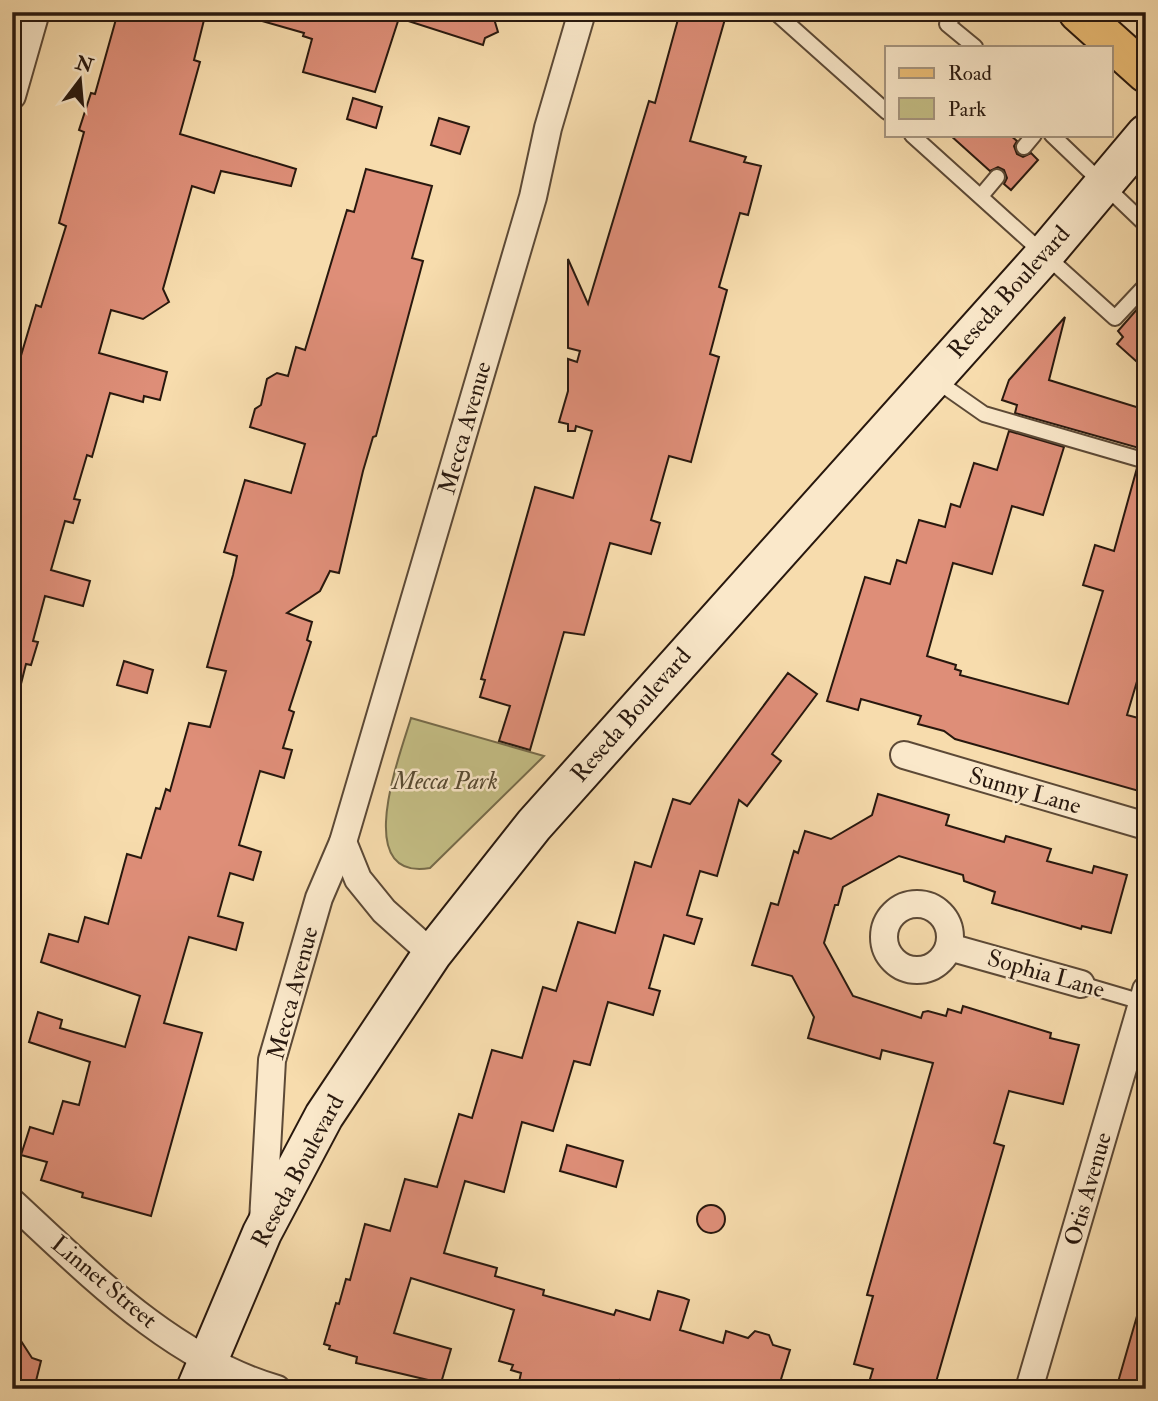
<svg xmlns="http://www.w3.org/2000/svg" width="1158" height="1401" viewBox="0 0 1158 1401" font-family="'IM FELL Double Pica',serif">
<rect width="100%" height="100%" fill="#f7dcad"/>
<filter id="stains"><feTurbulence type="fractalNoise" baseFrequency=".00286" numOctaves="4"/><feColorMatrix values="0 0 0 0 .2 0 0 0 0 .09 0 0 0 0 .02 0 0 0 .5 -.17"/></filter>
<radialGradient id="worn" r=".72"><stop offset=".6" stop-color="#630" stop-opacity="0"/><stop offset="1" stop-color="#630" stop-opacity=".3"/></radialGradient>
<path fill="#c4be85" stroke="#766b4a" stroke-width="2" d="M 411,718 L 544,756 L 430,868 C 351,881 400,755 411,718 Z"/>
<g fill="#de8e78" stroke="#28180e" stroke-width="2">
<path d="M 118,12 L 206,12 L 194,60 L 200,62 L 180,134 L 296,169 L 291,186 L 221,171 L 214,193 L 192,186 L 163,289 L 169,302 L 143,319 L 111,310 L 99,353 L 167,372 L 160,400 L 144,396 L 143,402 L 110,393 L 92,457 L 87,455 L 74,499 L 80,500 L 73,523 L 65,521 L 51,570 L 90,581 L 83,606 L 45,596 L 33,641 L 38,642 L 31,665 L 26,664 L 20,688 L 12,687 L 12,436 L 17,419 L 12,417 L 12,386 L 36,305 L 41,307 L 66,226 L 59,223 L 84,132 L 79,130 L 91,93 L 95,94 Z"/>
<path d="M 256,12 L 492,12 L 498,32 L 485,38 L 483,45 L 399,18 L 375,92 L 303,72 L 312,39 L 303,36 L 304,33 L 255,19 Z"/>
<path d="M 680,12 L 727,12 L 690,141 L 746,157 L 744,162 L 761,166 L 748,215 L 740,213 L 719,287 L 727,290 L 710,354 L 719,357 L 691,462 L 669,456 L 651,520 L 660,523 L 651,554 L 610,543 L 584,635 L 564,632 L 530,750 L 499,741 L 510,706 L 480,697 L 485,680 L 481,679 L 535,487 L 573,498 L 592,431 L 576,426 L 575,431 L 568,431 L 568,424 L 559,422 L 568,391 L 568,359 L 577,362 L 580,351 L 568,348 L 568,259 L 588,304 L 649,101 L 655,103 Z"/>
<path d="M 353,98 L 382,107 L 376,128 L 347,119 Z"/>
<path d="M 439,118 L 469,127 L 460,154 L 431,145 Z"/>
<path d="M 950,135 L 1010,135 L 1017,141 L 1014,146 L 1017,154 L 1023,157 L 1031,153 L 1038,160 L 1011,190 L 1004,184 L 1007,178 L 1004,170 L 998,167 L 990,171 Z"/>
<path d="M 366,169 L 432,186 L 412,258 L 423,261 L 376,436 L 373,437 L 363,471 L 339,573 L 330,571 L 320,591 L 287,613 L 312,622 L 307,640 L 311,642 L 289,710 L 294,712 L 283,748 L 292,750 L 284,778 L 260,771 L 239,845 L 261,852 L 253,880 L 230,873 L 218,916 L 243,923 L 236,950 L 189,937 L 164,1023 L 202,1033 L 151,1216 L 82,1197 L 83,1193 L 41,1180 L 47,1162 L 21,1155 L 30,1127 L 53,1134 L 63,1101 L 79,1105 L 90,1062 L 29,1042 L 38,1012 L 62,1020 L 60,1028 L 125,1047 L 140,996 L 41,962 L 49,934 L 78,942 L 85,917 L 108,924 L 127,854 L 141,858 L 156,808 L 160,809 L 166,789 L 170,791 L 189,723 L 210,727 L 226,671 L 207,667 L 233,575 L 237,556 L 224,552 L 245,480 L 291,493 L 305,444 L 250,427 L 255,409 L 261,405 L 267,379 L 277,373 L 288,376 L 296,347 L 305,350 L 347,210 L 354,212 Z"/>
<path d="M 1146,299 L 1146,370 L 1117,344 L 1123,337 L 1118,331 Z"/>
<path d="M 1065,317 L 1049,380 L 1146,410 L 1146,450 L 1015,413 L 1017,405 L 1002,400 L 1009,380 Z"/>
<path d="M 1009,431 L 1064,447 L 1043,515 L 1012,506 L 992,574 L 953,563 L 927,656 L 956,665 L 955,669 L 961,671 L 960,675 L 1068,704 L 1103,591 L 1083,585 L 1095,545 L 1114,551 L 1137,468 L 1146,470 L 1146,669 L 1141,668 L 1127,715 L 1146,720 L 1146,793 L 955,739 L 944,731 L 918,724 L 921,716 L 861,699 L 858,710 L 827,701 L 865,577 L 890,584 L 897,560 L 906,563 L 919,520 L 945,527 L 951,504 L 960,507 L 974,463 L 997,470 Z"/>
<path d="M 124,661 L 153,670 L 147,693 L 117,685 Z"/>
<path d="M 788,673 L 817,694 L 772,754 L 781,761 L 747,806 L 739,800 L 717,876 L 700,871 L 687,915 L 702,919 L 694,944 L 664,935 L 649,988 L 660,991 L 653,1015 L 608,1002 L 590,1065 L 574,1061 L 553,1131 L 522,1122 L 504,1192 L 465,1181 L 444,1253 L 497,1268 L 495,1276 L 544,1290 L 543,1295 L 614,1315 L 616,1310 L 650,1320 L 658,1291 L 684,1298 L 689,1300 L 680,1330 L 723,1343 L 726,1331 L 748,1338 L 755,1331 L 769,1335 L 773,1345 L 790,1350 L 778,1389 L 650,1389 L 620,1380 L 618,1389 L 544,1389 L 519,1382 L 521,1373 L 511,1370 L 513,1365 L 499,1361 L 514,1310 L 411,1278 L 394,1333 L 451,1349 L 441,1383 L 356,1363 L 357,1357 L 329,1349 L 330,1346 L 324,1344 L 336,1303 L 339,1304 L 346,1279 L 350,1280 L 365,1224 L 390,1231 L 405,1179 L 437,1187 L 459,1114 L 472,1118 L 492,1050 L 522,1058 L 543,987 L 556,991 L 578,922 L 615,933 L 635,862 L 651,867 L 673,799 L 690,804 Z"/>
<path d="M 878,794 L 949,815 L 946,825 L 1004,842 L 1006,836 L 1051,849 L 1047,861 L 1092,873 L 1094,866 L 1127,875 L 1111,933 L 1082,926 L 1081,929 L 992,903 L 995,892 L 964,881 L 963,875 L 899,856 L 843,887 L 838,905 L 835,905 L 824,943 L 853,996 L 921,1018 L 923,1012 L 928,1011 L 946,1016 L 948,1009 L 961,1013 L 963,1006 L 1051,1033 L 1050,1038 L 1079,1045 L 1063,1104 L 1009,1091 L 994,1143 L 1004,1146 L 934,1389 L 867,1389 L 873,1369 L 854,1364 L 873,1296 L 867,1295 L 933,1063 L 882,1050 L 880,1059 L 808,1038 L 814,1017 L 792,976 L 752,965 L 771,903 L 778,905 L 794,851 L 798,853 L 805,831 L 831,839 L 872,815 Z"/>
<path d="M 567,1145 L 623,1161 L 616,1187 L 560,1171 Z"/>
<circle cx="711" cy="1219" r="14"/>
<path d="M 1139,1309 L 1146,1310 L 1146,1389 L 1116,1389 Z"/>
<path d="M 12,1327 L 32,1358 L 41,1361 L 34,1389 L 12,1389 Z"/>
</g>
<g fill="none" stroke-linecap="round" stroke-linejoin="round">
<defs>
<g id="service">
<path d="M 775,12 L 887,112"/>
<path d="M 957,12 L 947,24 L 975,47"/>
<path d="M 912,135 L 1115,318 L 1146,285"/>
<path d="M 1052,135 L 1146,225"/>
<path d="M 1024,147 L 1034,135"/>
<path d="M 981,196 L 997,177"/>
<path d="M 934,379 L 984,414 L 1146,461"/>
<path d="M 1081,984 L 1142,1002"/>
</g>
<g id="minor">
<path d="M 12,96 L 36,12"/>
<path d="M 904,755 L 1146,826"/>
<path d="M 343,842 L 358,879 L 384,911 L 432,954"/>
<circle cx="917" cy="937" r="33"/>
<path d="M 949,947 L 1081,984"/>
<path d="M 12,1202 C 91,1275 171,1358 277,1389"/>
<path d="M 263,1221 L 272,1060 L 319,898 L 343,842 L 533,197 L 548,128 L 582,12"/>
<path d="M 1029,1389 L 1146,990"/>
</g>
<path id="secondary" d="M 196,1389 L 262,1233 L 324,1116 L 432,954 L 534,825 L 1045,254 L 1146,134"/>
<path id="primary" d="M 1078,12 L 1146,73"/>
</defs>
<use href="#service" stroke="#5c4936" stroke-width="18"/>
<use href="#minor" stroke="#5c4936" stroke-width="30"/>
<use href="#secondary" stroke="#28180e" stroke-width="42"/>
<use href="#primary" stroke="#28180e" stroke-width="42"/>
<use href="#service" stroke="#fae8ca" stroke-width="14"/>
<use href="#minor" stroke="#fae8ca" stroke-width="26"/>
<use href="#secondary" stroke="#fae8ca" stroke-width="38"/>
<use href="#primary" stroke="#ecbe76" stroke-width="38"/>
</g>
<g text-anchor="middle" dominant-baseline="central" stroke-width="5" stroke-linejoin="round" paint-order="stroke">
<g font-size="24" fill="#28180e" stroke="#fae8ca">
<text transform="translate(1009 292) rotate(-48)">Reseda Boulevard</text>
<text transform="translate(465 428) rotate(-74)">Mecca Avenue</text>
<text transform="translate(631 715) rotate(-49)">Reseda Boulevard</text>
<text transform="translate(1025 791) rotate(16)">Sunny Lane</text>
<text transform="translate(1046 974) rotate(16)">Sophia Lane</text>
<text transform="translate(293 993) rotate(-75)">Mecca Avenue</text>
<text transform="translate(298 1171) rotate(-62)">Reseda Boulevard</text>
<text transform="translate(1088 1189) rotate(-74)">Otis Avenue</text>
<text transform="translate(104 1282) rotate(40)">Linnet Street</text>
</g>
<g font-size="24" font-style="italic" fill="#574a32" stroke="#fae8ca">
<text x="445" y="781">Mecca Park</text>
</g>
</g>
<rect width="1158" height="1401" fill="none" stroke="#f7dcad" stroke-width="42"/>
<rect x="14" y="14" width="1130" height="1373" fill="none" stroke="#28180e" stroke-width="3.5"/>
<rect x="21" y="21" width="1116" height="1359" fill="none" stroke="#28180e" stroke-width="2"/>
<rect x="885" y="46" width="228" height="91" fill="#fae8ca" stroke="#a6957f" stroke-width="2"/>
<rect x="899" y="68" width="35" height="10" fill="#ecbe76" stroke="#a6957f" stroke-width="2"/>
<text x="948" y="80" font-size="21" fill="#28180e">Road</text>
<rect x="899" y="98" width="35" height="21" fill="#c4be85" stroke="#a6957f" stroke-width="2"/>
<text x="948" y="116" font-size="21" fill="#28180e">Park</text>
<g transform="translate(80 80) rotate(16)" stroke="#fae8ca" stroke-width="5" paint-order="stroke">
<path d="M0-5L12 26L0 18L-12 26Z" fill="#28180e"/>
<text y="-10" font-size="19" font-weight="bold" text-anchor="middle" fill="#28180e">N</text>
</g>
<rect width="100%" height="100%" filter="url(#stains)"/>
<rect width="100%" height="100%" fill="url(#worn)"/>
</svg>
